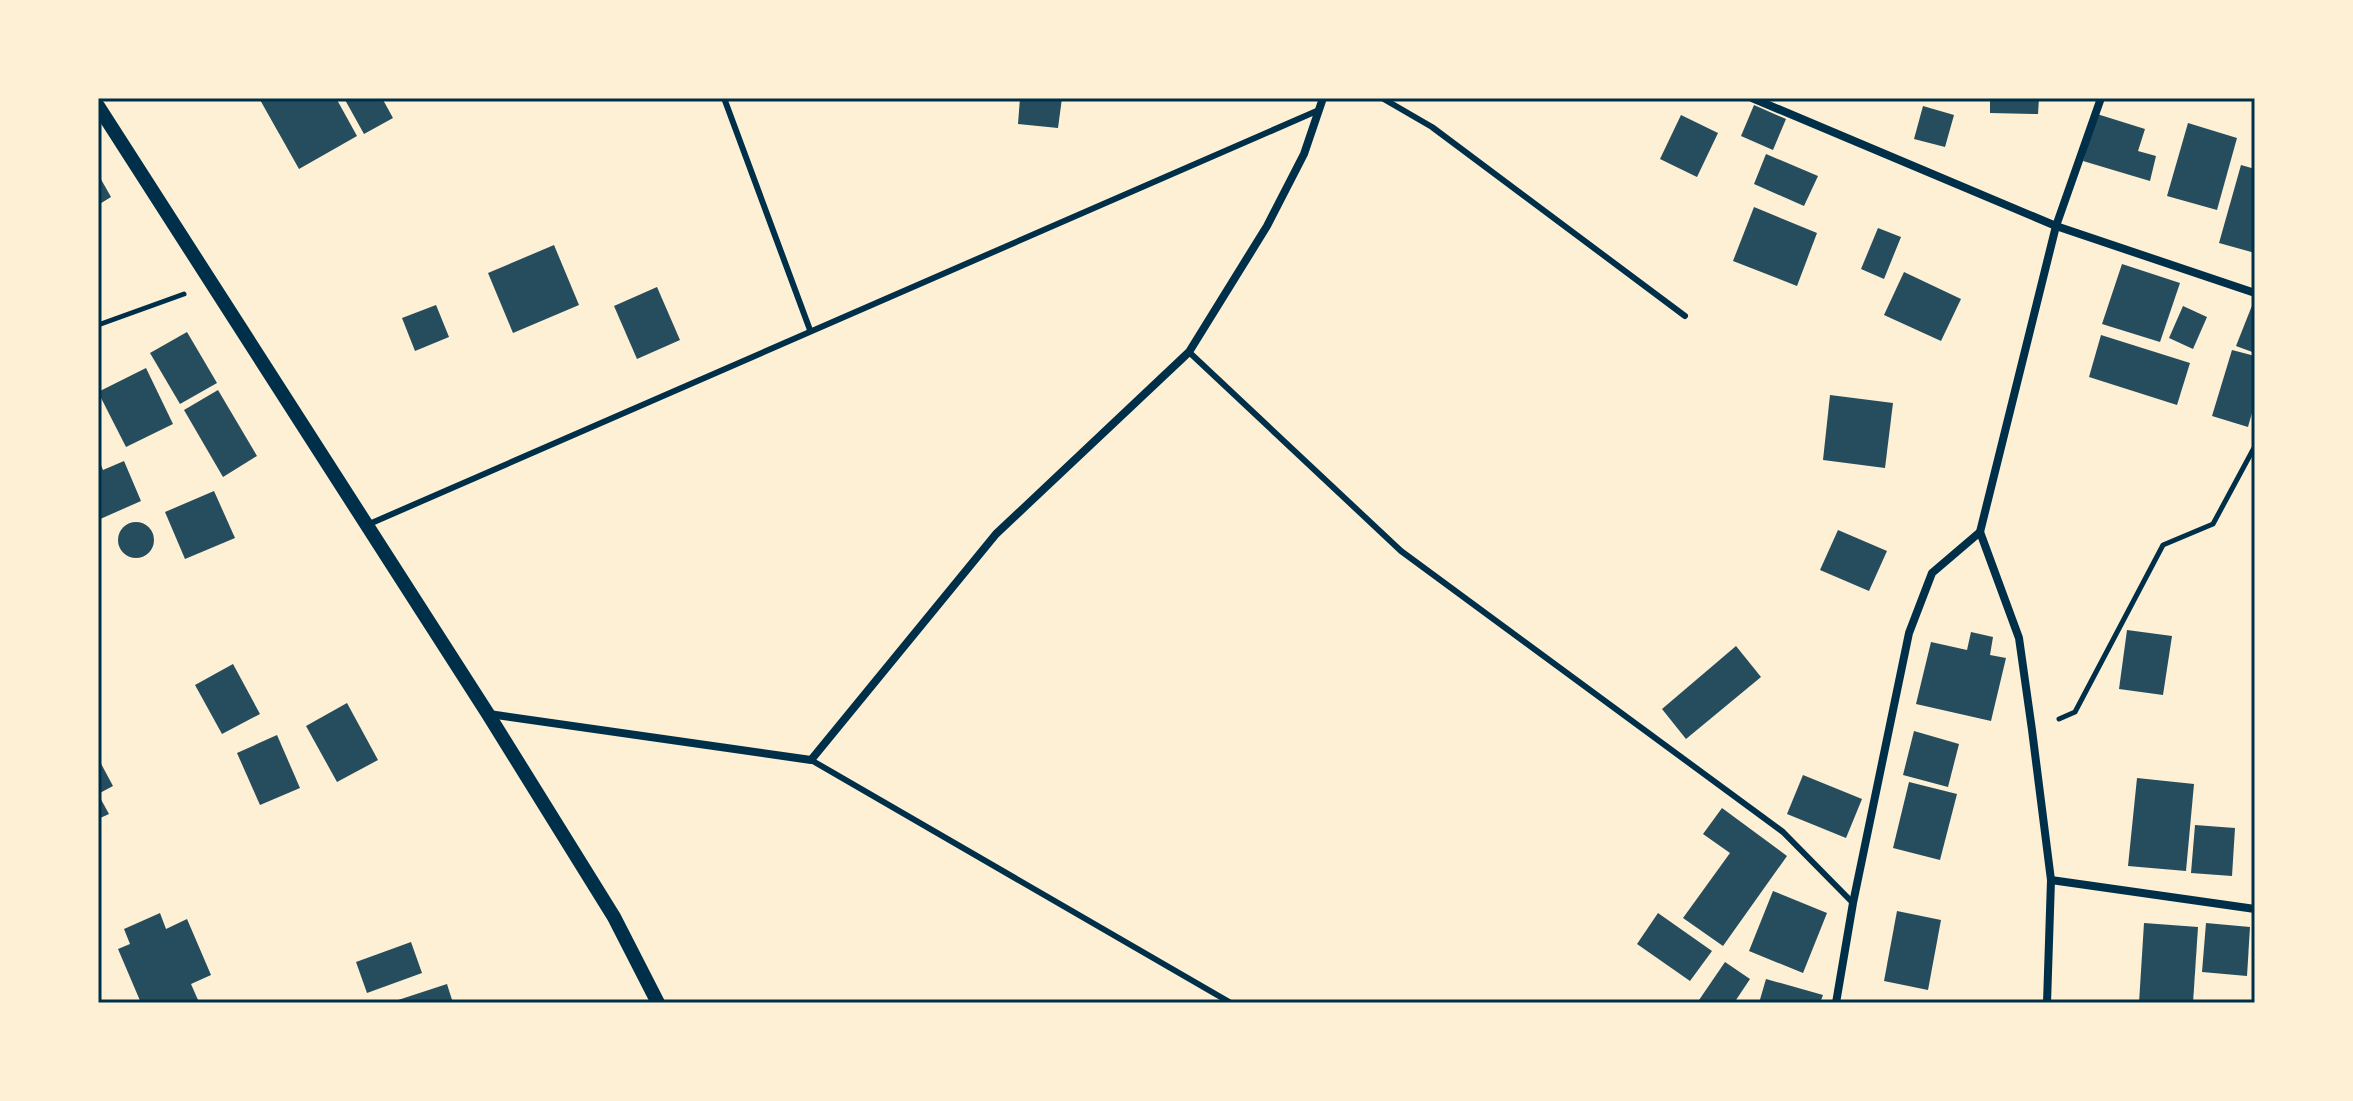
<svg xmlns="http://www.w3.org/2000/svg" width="2353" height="1101" viewBox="0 0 2353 1101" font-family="Commissioner,sans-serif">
<rect width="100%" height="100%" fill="#fdf0d5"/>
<g fill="#264d5e">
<path d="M 259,98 L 336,98 L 357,136 L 299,169 Z"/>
<path d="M 344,98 L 382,98 L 393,118 L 364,134 Z"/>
<path d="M 1020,98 L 1062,98 L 1058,128 L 1018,124 Z"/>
<path d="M 1990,98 L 2039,98 L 2038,114 L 1990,113 Z"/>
<path d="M 1754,105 L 1786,119 L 1773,150 L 1741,136 Z"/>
<path d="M 1923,106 L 1954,115 L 1945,147 L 1914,139 Z"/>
<path d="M 2097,114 L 2145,129 L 2138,151 L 2156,156 L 2150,181 L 2083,161 Z"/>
<path d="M 1681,115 L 1718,133 L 1697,177 L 1660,159 Z"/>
<path d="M 2188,123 L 2237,138 L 2217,210 L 2167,196 Z"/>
<path d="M 1766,154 L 1818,176 L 1804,206 L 1754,184 Z"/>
<path d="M 2241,165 L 2255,169 L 2255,253 L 2219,243 Z"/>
<path d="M 98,174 L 111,197 L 98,205 Z"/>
<path d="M 1754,207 L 1817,233 L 1797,286 L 1733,261 Z"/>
<path d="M 1878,228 L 1901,237 L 1884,279 L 1861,269 Z"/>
<path d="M 554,245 L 579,305 L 513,333 L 488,273 Z"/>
<path d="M 2122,264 L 2180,283 L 2160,342 L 2102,324 Z"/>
<path d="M 1904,272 L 1961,299 L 1941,341 L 1884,315 Z"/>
<path d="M 657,287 L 680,340 L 637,359 L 614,306 Z"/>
<path d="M 2255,298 L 2255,353 L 2236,346 Z"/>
<path d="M 436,305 L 449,337 L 415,351 L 402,318 Z"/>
<path d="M 2183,306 L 2207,317 L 2193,349 L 2169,338 Z"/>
<path d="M 187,332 L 217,383 L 180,404 L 150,353 Z"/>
<path d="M 2101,335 L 2190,363 L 2177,405 L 2089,377 Z"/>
<path d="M 2232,350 L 2255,356 L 2255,402 L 2248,427 L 2212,416 Z"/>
<path d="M 146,368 L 173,424 L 126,447 L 98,392 Z"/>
<path d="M 218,390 L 257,456 L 223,477 L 184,410 Z"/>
<path d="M 1830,395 L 1893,403 L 1885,468 L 1823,460 Z"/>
<path d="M 98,458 L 103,470 L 124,461 L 141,501 L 98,520 Z"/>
<path d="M 214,491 L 235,538 L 185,559 L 165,512 Z"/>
<circle cx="136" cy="540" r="18"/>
<path d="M 1838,530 L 1887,551 L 1869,591 L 1820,570 Z"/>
<path d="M 2127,630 L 2172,636 L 2163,695 L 2119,689 Z"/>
<path d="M 1971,632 L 1993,637 L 1990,655 L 2006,658 L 1991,721 L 1916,704 L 1931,642 L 1967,650 Z"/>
<path d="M 1736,646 L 1761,677 L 1686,739 L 1662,709 Z"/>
<path d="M 233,664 L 260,714 L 222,734 L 195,685 Z"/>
<path d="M 347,703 L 378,760 L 337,782 L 306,726 Z"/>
<path d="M 1914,731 L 1959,744 L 1948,787 L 1903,775 Z"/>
<path d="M 277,735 L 300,788 L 260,805 L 237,753 Z"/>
<path d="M 98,758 L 113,786 L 98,794 Z"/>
<path d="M 1803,775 L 1862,799 L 1846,838 L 1787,814 Z"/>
<path d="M 2137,778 L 2194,784 L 2186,871 L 2128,866 Z"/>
<path d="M 1909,782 L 1957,794 L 1940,860 L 1893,848 Z"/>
<path d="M 98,794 L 109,814 L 98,819 Z"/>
<path d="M 1722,808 L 1787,856 L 1723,946 L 1683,918 L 1730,853 L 1703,834 Z"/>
<path d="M 2195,825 L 2235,828 L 2232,876 L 2191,873 Z"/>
<path d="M 1773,891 L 1827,913 L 1803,973 L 1749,951 Z"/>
<path d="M 1897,911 L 1941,920 L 1928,990 L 1884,981 Z"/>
<path d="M 160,913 L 166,929 L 187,919 L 211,975 L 191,984 L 198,1000 L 191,1003 L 156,1003 L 154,1000 L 141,1003 L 118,949 L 130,944 L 124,929 Z"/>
<path d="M 1658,913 L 1712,951 L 1690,981 L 1637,944 Z"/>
<path d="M 2144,923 L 2198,927 L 2193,1003 L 2139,1003 Z"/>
<path d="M 2206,923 L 2250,927 L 2247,976 L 2202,972 Z"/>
<path d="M 411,942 L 422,973 L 367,993 L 356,962 Z"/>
<path d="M 1725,962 L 1750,979 L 1734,1003 L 1697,1003 Z"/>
<path d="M 1766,979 L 1823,995 L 1820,1003 L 1759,1003 Z"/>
<path d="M 447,984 L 453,1003 L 392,1003 L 392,1002 Z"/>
</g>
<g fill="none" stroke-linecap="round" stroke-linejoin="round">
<g stroke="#003049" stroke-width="5">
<path d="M 98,325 L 184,294"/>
<path d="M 2059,719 L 2075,712 L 2163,545 L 2213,524 L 2255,446"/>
</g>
<g stroke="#003049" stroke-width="6">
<path d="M 724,98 L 810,330"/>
<path d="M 1382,98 L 1432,127 L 1685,316"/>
<path d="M 1189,352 L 1401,551 L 1783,832 L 1853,903"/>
<path d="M 367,525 L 1319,110"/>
<path d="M 811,760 L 1231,1003"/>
</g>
<g stroke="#003049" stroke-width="8">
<path d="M 1752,98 L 2056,226 L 2255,293"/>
<path d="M 1980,532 L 2019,638 L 2032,730 L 2051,880 L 2047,1003"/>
<path d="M 489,714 L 811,760 L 996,534 L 1189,352 L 1267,226 L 1304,154 L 1323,98"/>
<path d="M 2051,880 L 2255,909"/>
<path d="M 1836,1003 L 1853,903 L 1909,633 L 1932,573 L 1980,532 L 2056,226 L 2101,98"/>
</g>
<path stroke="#003049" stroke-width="14" d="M 98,106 L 488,714 L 614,917 L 658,1003"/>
</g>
<rect width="2353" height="1101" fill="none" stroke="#fdf0d5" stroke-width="200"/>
<rect x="100" y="100" width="2153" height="901" fill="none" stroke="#003049" stroke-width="3"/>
</svg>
